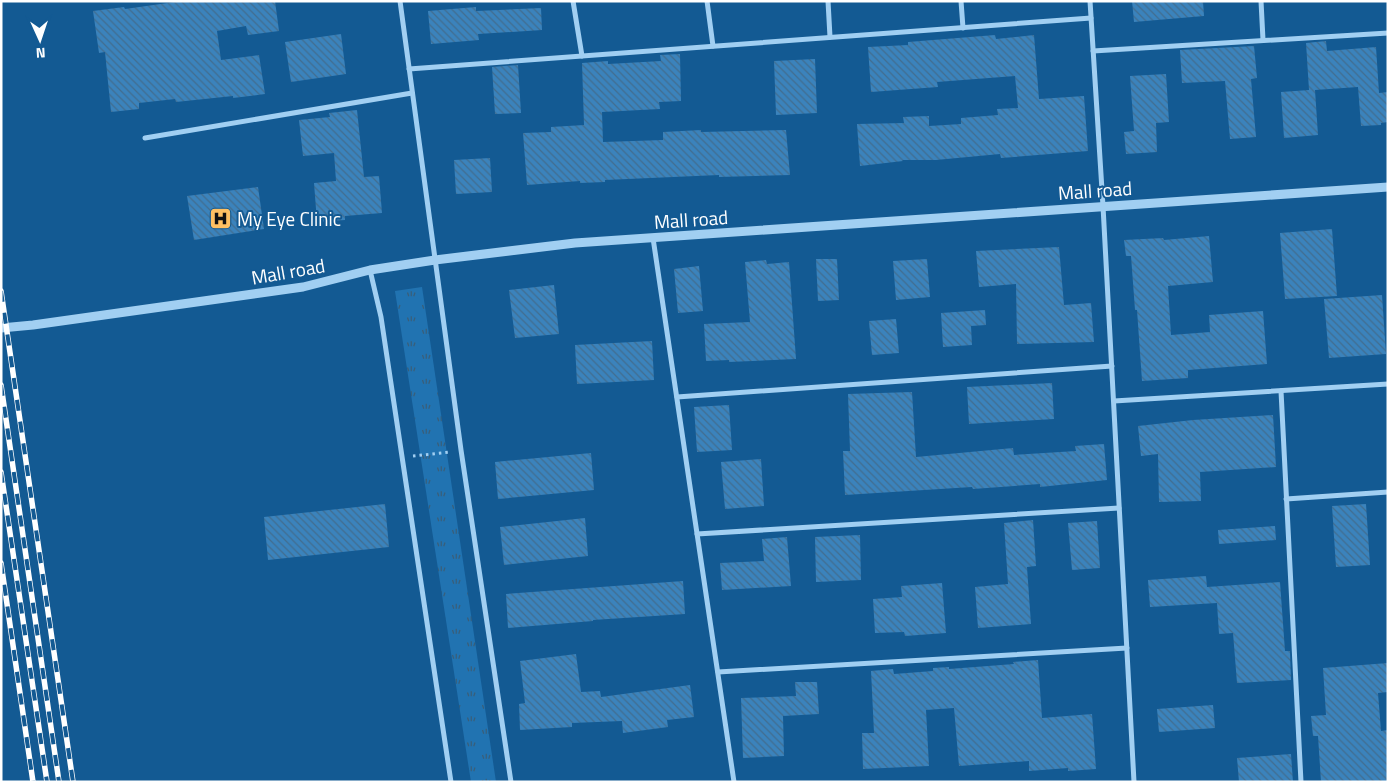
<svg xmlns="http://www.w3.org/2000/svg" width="1389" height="783" viewBox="0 0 1389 783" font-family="'Titillium Web',sans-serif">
<defs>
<pattern id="grass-tufts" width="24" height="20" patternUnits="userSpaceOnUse" patternTransform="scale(1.25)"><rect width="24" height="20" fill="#2173b1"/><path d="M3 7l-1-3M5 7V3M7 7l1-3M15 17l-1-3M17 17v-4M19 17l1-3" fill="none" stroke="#395e79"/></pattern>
<pattern id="building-back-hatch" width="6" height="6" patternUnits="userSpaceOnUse" patternTransform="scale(1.25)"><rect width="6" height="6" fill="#3b83bc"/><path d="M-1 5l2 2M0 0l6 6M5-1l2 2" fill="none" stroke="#426d8f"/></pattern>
</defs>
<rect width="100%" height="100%" fill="#135a93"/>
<path fill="url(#grass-tufts)" d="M 422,287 L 496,782 L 471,782 L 395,291 Z"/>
<g fill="url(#building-back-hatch)">
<path d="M 182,1 L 275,1 L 279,31 L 248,35 L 246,26 L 217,31 L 221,60 L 259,55 L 265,94 L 233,98 L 233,96 L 176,102 L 175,99 L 139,103 L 139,109 L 111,112 L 105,52 L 99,53 L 93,11 L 124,7 L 125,9 Z"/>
<path d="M 1132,1 L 1203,1 L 1204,16 L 1134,22 Z"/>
<path d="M 476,7 L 476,11 L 541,8 L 542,30 L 478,34 L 479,40 L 431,44 L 428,11 Z"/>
<path d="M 341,34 L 346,74 L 291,82 L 285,42 Z"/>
<path d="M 995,35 L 996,39 L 1034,35 L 1039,99 L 1084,96 L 1088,151 L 1001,158 L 1000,154 L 936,160 L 902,160 L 903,161 L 860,166 L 857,124 L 904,123 L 903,117 L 929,116 L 929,126 L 961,124 L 961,118 L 998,115 L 997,109 L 1018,108 L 1015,76 L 937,82 L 938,87 L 871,92 L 868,47 L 908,45 L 908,42 Z"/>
<path d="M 1326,41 L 1327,51 L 1376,47 L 1379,93 L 1388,92 L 1388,122 L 1381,123 L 1381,125 L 1361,126 L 1358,87 L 1315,90 L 1318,135 L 1284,138 L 1281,92 L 1309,90 L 1306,43 Z"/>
<path d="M 1254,46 L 1257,78 L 1251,79 L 1256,137 L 1230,139 L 1225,81 L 1182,83 L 1180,50 Z"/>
<path d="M 680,54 L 681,101 L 659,102 L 660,109 L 602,112 L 603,142 L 663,140 L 663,132 L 701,130 L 701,132 L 786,130 L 790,175 L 719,177 L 719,175 L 605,180 L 605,182 L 580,183 L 580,181 L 527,185 L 523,133 L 551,132 L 551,127 L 584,125 L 582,63 L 608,61 L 608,64 L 661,61 L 660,55 Z"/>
<path d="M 815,59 L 817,113 L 776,115 L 774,61 Z"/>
<path d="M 518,65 L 521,113 L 495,114 L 492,67 Z"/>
<path d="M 1166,74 L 1169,122 L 1156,123 L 1157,152 L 1126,154 L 1124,132 L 1134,131 L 1130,76 Z"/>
<path d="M 357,110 L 364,177 L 379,176 L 382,213 L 345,216 L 345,220 L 317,222 L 314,183 L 336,181 L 334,153 L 303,156 L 299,120 L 330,117 L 329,113 Z"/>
<path d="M 490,158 L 492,192 L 456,194 L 454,160 Z"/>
<path d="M 258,187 L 264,229 L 194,240 L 187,196 Z"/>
<path d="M 1332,229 L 1337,296 L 1285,299 L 1280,233 Z"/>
<path d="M 1209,236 L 1213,282 L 1168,286 L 1171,335 L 1210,332 L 1209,315 L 1263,311 L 1267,364 L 1188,370 L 1188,378 L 1142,381 L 1137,310 L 1135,310 L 1131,256 L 1126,256 L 1124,240 L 1163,238 L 1164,240 Z"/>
<path d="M 1059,247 L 1064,305 L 1091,303 L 1094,342 L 1017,344 L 1016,284 L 979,287 L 976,251 Z"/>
<path d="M 816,259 L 837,259 L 839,300 L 818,301 Z"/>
<path d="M 927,259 L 930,297 L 896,300 L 893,261 Z"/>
<path d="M 766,260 L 767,264 L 789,262 L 796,359 L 729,362 L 729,360 L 706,361 L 704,324 L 750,322 L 745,262 Z"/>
<path d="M 699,266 L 703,311 L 678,313 L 674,269 Z"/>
<path d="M 554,285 L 559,334 L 515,338 L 509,290 Z"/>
<path d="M 1382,295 L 1386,354 L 1329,358 L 1324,299 Z"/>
<path d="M 985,310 L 986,325 L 971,326 L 972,345 L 943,347 L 941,313 Z"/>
<path d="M 896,319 L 899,353 L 872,355 L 869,321 Z"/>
<path d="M 652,341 L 654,380 L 577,384 L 575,345 Z"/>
<path d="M 1052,383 L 1054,419 L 969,424 L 967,387 Z"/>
<path d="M 912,392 L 916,457 L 1013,448 L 1014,455 L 1076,451 L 1075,446 L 1104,444 L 1107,480 L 1040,487 L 1040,484 L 973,489 L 972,487 L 845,495 L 843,451 L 850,451 L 848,394 Z"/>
<path d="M 729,405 L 732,450 L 697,452 L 694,407 Z"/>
<path d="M 1273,415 L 1276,467 L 1200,472 L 1201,501 L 1159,502 L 1158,454 L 1141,456 L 1138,426 L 1193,420 Z"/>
<path d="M 591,453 L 594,490 L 498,499 L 495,462 Z"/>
<path d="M 761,459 L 764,506 L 725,509 L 721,462 Z"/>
<path d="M 385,504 L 389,547 L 268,560 L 264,517 Z"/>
<path d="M 1366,504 L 1370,565 L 1336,567 L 1332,506 Z"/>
<path d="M 585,518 L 588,556 L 504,565 L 500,527 Z"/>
<path d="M 1033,520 L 1036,566 L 1027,567 L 1031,624 L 978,628 L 975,587 L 1008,584 L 1004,523 Z"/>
<path d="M 1097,521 L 1100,568 L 1072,570 L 1068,523 Z"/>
<path d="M 1275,526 L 1276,540 L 1219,544 L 1218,530 Z"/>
<path d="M 860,535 L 861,580 L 816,582 L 815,537 Z"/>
<path d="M 787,537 L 791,586 L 722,590 L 720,563 L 764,561 L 762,539 Z"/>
<path d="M 1206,576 L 1207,587 L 1280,582 L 1285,651 L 1290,651 L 1291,680 L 1237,683 L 1233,633 L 1219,634 L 1217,603 L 1150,607 L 1148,580 Z"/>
<path d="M 683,581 L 685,614 L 593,620 L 593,621 L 508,628 L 506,594 Z"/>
<path d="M 942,583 L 946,633 L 905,636 L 904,632 L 875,633 L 873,599 L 902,597 L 901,586 Z"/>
<path d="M 576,654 L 581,692 L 600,691 L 601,697 L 690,685 L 694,717 L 667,720 L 668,727 L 623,733 L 622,721 L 572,723 L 572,727 L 520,730 L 519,704 L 525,703 L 520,661 Z"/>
<path d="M 1038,660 L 1042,718 L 1092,714 L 1096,769 L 1068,771 L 1068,768 L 1029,771 L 1029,761 L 959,766 L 954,708 L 926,710 L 929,766 L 863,769 L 862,733 L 874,733 L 871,671 L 893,669 L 894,674 L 933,671 L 933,668 L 949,667 L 949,669 L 1014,664 L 1013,662 Z"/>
<path d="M 1388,663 L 1388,692 L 1378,693 L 1381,731 L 1388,730 L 1388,782 L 1321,782 L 1318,736 L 1313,736 L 1311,716 L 1326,715 L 1323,668 Z"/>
<path d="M 795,682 L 817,682 L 819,714 L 783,716 L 784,756 L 743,758 L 741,698 L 796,696 Z"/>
<path d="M 1213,705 L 1215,728 L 1159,732 L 1157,709 Z"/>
<path d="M 1291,754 L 1293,782 L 1239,782 L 1237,758 Z"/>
</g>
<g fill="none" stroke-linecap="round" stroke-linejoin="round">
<path stroke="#a1cff2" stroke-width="3" stroke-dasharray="2.5 4" stroke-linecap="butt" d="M 413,456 L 451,452"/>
<g stroke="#a1cff2" stroke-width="5">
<path d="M 400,1 L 461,450 L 511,782"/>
<path d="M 573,1 L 582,56"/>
<path d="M 707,1 L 713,46"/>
<path d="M 828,1 L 830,37"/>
<path d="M 961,1 L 963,28"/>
<path d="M 1090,1 L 1103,206 L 1134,782"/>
<path d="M 1261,1 L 1263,40"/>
<path d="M 1093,51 L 1388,33"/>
<path d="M 409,69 L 1091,18"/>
<path d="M 145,138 L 412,93"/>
<path d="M 653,238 L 734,782"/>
<path d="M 370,270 L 381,317 L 451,782"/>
<path d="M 1281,391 L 1301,782"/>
<path d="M 677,397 L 1112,366"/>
<path d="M 1114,401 L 1388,384"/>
<path d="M 1286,499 L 1388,492"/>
<path d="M 697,534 L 1119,508"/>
<path d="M 718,672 L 1127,648"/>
</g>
<path stroke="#a1cff2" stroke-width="9" d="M 1,328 L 33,325 L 303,287 L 370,270 L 435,260 L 575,243 L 1388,187"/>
<defs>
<g id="rail">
<path d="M 1,291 L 73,782"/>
<path d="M 1,385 L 59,782"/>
<path d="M 1,472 L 47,782"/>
<path d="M 1,563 L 33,782"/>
</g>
</defs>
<use href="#rail" stroke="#fff" stroke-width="5.5"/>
<use href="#rail" stroke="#135a93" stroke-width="4" stroke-dasharray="11" stroke-linecap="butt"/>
</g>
<defs>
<symbol id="hospital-square" viewBox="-11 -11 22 22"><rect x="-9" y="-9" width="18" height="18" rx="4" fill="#ffc062" stroke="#135a93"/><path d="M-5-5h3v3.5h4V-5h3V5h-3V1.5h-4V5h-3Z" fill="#111"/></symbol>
</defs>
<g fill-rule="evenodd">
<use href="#hospital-square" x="208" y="206" width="25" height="25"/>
</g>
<g text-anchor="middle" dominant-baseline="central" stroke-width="4" stroke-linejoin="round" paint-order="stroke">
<g font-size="19" fill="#fff" stroke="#135a93">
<text transform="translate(1095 190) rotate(-4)">Mall road</text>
<text transform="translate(691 219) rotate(-4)">Mall road</text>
<text transform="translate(288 271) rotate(-10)">Mall road</text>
</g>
<g font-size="19" fill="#fff" stroke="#135a93" text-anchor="start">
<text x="237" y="218">My Eye Clinic</text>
</g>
</g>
<rect width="1389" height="783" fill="none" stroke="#ffffff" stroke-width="5"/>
<g transform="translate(40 40) rotate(177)" stroke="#135a93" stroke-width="4" paint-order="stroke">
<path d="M0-4L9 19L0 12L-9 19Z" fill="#ffffff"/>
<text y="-8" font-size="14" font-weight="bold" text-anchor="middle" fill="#ffffff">N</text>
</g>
</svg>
